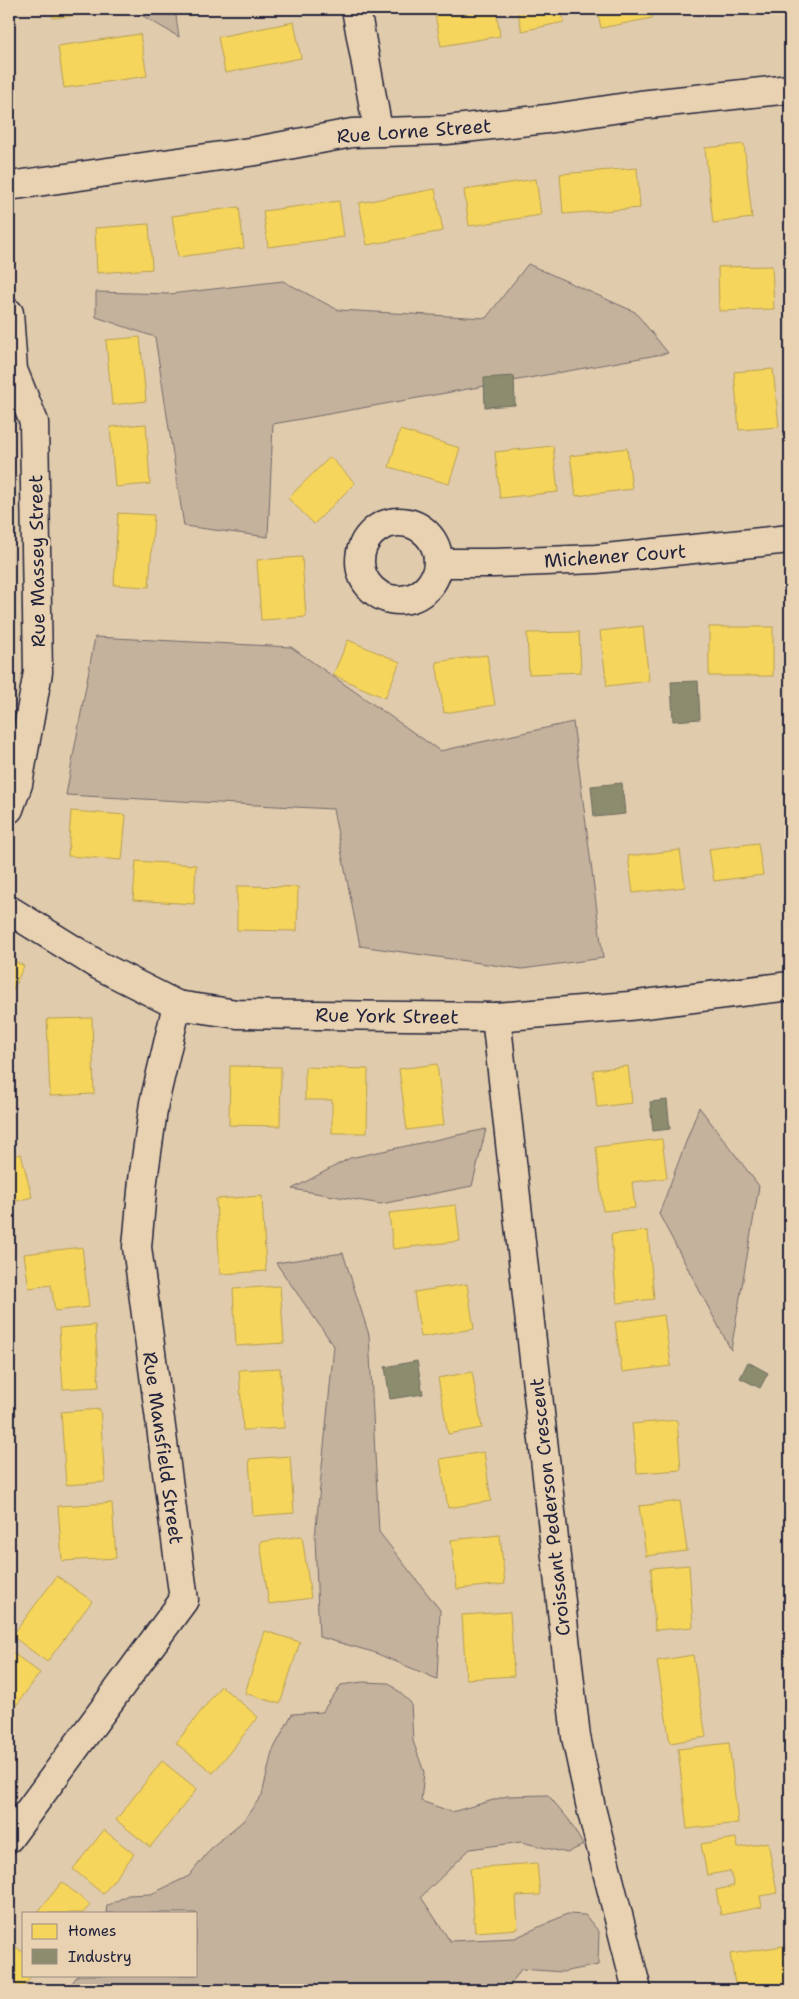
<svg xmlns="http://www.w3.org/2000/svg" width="799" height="1999" viewBox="0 0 799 1999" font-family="'Shantell Sans',sans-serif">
<rect width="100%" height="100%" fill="#e0cbac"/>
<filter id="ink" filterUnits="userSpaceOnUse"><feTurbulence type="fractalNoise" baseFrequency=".02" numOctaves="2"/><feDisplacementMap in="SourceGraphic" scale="10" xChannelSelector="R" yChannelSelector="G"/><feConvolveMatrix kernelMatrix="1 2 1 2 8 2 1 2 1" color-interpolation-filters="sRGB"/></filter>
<g filter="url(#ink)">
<g fill="#c4b29c" stroke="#736a6c">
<path d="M 131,9 L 175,9 L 179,37 Z"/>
<path d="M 528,264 L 635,312 L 668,353 L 273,424 L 268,537 L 184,526 L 155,337 L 96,317 L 96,292 L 170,294 L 283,281 L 338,310 L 486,318 Z"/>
<path d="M 95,637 L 291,647 L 440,751 L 573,722 L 603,958 L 522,969 L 360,946 L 333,809 L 66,795 Z"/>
<path d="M 699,1107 L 759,1186 L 731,1350 L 659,1214 Z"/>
<path d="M 486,1129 L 472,1186 L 381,1204 L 292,1189 L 350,1158 Z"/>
<path d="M 343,1253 L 369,1335 L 379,1532 L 440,1610 L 437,1679 L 373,1652 L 319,1637 L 315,1537 L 334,1346 L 276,1263 Z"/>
<path d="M 362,1682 L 389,1683 L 411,1703 L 413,1741 L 424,1772 L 421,1801 L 452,1812 L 507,1796 L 548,1795 L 569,1820 L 583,1845 L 567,1853 L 521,1842 L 470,1849 L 421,1897 L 450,1941 L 515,1938 L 567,1914 L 585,1915 L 599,1932 L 598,1965 L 563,1972 L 521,1969 L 507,1990 L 67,1990 L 78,1975 L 196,1975 L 196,1913 L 106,1913 L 107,1906 L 128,1895 L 151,1894 L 189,1876 L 213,1846 L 243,1821 L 262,1795 L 272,1752 L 292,1714 L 322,1712 L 341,1685 Z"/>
</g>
<g fill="#f6d55c" stroke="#b69f52">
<path d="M 52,9 L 94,9 L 95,13 L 53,18 Z"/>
<path d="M 434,9 L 496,9 L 500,36 L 441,46 Z"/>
<path d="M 517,9 L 561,9 L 564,22 L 522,31 Z"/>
<path d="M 597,9 L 651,9 L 652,18 L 601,28 Z"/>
<path d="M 294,22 L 301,58 L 225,73 L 218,37 Z"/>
<path d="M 140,34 L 147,76 L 64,88 L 58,46 Z"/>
<path d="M 744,144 L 752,218 L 713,223 L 705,148 Z"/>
<path d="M 637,168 L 640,208 L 563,214 L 560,174 Z"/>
<path d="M 536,179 L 541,215 L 469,226 L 464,190 Z"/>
<path d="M 435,189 L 443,231 L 367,245 L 359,203 Z"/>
<path d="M 339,201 L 344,237 L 268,247 L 263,211 Z"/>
<path d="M 239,207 L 244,248 L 178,257 L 172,216 Z"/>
<path d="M 149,224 L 152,269 L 97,273 L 95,228 Z"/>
<path d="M 772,266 L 774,309 L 719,311 L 718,267 Z"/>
<path d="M 140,337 L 146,401 L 112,405 L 106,340 Z"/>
<path d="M 773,369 L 779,427 L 739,430 L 734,372 Z"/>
<path d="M 146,424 L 150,484 L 115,487 L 110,427 Z"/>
<path d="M 400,430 L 460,448 L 449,484 L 389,467 Z"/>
<path d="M 553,446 L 558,492 L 500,498 L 495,452 Z"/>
<path d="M 627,448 L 632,489 L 576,496 L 570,456 Z"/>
<path d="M 330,457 L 355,483 L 314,524 L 288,498 Z"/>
<path d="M 118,513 L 154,515 L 149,587 L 114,585 Z"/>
<path d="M 302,557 L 306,617 L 261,620 L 257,560 Z"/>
<path d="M 643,626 L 649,681 L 607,686 L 600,631 Z"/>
<rect x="709" y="627" width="64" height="49"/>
<path d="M 579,632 L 581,672 L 529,674 L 527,633 Z"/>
<path d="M 348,640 L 400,662 L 385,698 L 333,675 Z"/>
<path d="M 487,655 L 495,705 L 444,713 L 436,662 Z"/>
<path d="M 790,716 L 790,756 L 787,717 Z"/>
<path d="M 71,811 L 126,815 L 122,860 L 68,856 Z"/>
<path d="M 758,843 L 763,875 L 714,881 L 709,849 Z"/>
<path d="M 680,850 L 685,887 L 633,893 L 628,856 Z"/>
<path d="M 136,861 L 196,865 L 194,904 L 133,900 Z"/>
<path d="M 237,886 L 298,887 L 297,931 L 237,930 Z"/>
<path d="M 9,958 L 24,966 L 9,998 Z"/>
<path d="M 92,1018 L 94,1094 L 50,1096 L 47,1019 Z"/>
<path d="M 437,1064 L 444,1125 L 407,1130 L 399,1069 Z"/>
<path d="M 230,1066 L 281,1067 L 280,1126 L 229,1125 Z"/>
<path d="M 628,1066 L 632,1103 L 597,1107 L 593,1070 Z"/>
<path d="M 305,1067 L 368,1069 L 367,1133 L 332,1133 L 332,1100 L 305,1100 Z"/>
<path d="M 662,1139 L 667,1178 L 632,1182 L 635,1208 L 603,1211 L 596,1147 Z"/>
<path d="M 21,1154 L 32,1197 L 9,1203 L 9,1157 Z"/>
<path d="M 262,1196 L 266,1271 L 220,1274 L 216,1199 Z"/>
<path d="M 456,1205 L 460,1241 L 393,1249 L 389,1213 Z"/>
<path d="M 648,1231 L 654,1299 L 617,1303 L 611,1234 Z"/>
<path d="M 82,1247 L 89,1307 L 55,1311 L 51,1285 L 29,1288 L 24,1254 Z"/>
<path d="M 467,1284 L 474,1329 L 421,1337 L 414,1292 Z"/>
<path d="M 280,1286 L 284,1343 L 236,1346 L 233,1289 Z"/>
<path d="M 664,1315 L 671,1366 L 622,1372 L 615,1322 Z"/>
<path d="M 95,1325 L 99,1387 L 63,1389 L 59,1328 Z"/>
<path d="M 280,1368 L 284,1428 L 243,1430 L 239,1370 Z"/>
<path d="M 472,1372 L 482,1428 L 448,1434 L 438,1378 Z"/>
<path d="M 100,1409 L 105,1482 L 66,1485 L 61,1412 Z"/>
<path d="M 677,1420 L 681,1470 L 637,1473 L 632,1424 Z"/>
<path d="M 484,1452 L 491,1501 L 448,1508 L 440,1459 Z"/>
<path d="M 290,1456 L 294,1513 L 253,1516 L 249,1459 Z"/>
<path d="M 680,1501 L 687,1551 L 646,1556 L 639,1506 Z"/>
<path d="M 112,1503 L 116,1558 L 62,1561 L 58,1506 Z"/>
<path d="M 500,1535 L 505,1584 L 457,1589 L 451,1540 Z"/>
<path d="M 302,1536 L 311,1598 L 269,1604 L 260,1542 Z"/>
<path d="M 689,1565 L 693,1627 L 655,1630 L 651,1568 Z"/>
<path d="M 57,1576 L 92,1601 L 47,1662 L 12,1636 Z"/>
<path d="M 510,1612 L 514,1676 L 466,1679 L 462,1615 Z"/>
<path d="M 265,1631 L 300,1642 L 280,1704 L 245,1693 Z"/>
<path d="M 9,1650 L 40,1673 L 9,1715 Z"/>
<path d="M 693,1655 L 706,1737 L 670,1743 L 657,1661 Z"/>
<path d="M 221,1686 L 258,1717 L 213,1773 L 176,1743 Z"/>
<path d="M 729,1743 L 738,1823 L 687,1829 L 678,1749 Z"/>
<path d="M 162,1761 L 197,1789 L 150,1847 L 116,1820 Z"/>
<path d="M 104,1830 L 134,1854 L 103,1894 L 73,1869 Z"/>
<path d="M 736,1838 L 738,1848 L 768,1842 L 777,1893 L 760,1896 L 762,1907 L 721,1915 L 716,1890 L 734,1886 L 730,1871 L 707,1875 L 701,1844 Z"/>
<path d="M 537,1863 L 540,1895 L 516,1896 L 518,1929 L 475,1932 L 470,1868 Z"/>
<path d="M 62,1882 L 90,1905 L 83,1913 L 37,1913 Z"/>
<path d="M 10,1943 L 24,1953 L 24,1975 L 32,1975 L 21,1990 L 9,1990 Z"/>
<path d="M 790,1945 L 790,1984 L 736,1990 L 730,1954 Z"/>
</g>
<g fill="#8c8c6e" stroke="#6c6c5f">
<path d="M 514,376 L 515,405 L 485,407 L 484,378 Z"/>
<path d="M 698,681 L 700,719 L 673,721 L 671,682 Z"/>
<path d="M 622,783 L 625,814 L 594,817 L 591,786 Z"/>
<path d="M 667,1100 L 670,1129 L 653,1131 L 650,1102 Z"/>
<path d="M 417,1361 L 423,1394 L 390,1399 L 385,1367 Z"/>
<path d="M 748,1362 L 768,1373 L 760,1388 L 740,1378 Z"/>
</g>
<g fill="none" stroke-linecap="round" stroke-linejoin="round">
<defs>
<g id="street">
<path d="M 356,9 L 378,130"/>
<path d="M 9,186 L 256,151 L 352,133 L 446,130 L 547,119 L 640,105 L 790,89"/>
<path d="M 9,313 L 13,370 L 34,422 L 38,672 L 18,784 L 9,809"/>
<circle cx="399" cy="561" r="39"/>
<path d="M 439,563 L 494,563 L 596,559 L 790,539"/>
<path d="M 496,1017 L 576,1737 L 591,1808 L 637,1990"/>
<path d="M 9,1838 L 184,1600 L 137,1247 L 143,1180 L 154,1103 L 177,1005"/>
</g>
<path id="secondary" d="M 9,910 L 98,965 L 177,1005 L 237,1014 L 496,1017 L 629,1006 L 790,986"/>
</defs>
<use href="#street" stroke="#22223b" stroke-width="31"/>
<use href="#secondary" stroke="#22223b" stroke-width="31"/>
<use href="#street" stroke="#e8d2b1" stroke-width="28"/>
<use href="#secondary" stroke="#e8d2b1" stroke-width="28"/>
</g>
</g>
<g text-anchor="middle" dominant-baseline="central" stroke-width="5" stroke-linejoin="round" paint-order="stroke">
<g font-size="19" fill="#22223b" stroke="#e8d2b1">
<text transform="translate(414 131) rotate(-4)">Rue Lorne Street</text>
<text transform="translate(615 556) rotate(-4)">Michener Court</text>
<text transform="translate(37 561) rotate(-91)">Rue Massey Street</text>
<text transform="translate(387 1016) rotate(1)">Rue York Street</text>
<text transform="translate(163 1448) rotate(82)">Rue Mansfield Street</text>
<text transform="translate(550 1507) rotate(-96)">Croissant Pederson Crescent</text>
</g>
</g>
<rect width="799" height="1999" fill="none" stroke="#e8d2b1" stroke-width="30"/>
<rect x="15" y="15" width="769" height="1969" fill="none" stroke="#22223b" stroke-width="2" filter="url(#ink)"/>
<rect x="22" y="1912" width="175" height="65" fill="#e8d2b1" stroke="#998c82"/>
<rect x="32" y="1924" width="25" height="15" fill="#f6d55c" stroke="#998c82"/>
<text x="68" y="1936" font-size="15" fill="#22223b">Homes</text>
<rect x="32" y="1949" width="25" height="15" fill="#8c8c6e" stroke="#998c82"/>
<text x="68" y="1962" font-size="15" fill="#22223b">Industry</text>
</svg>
